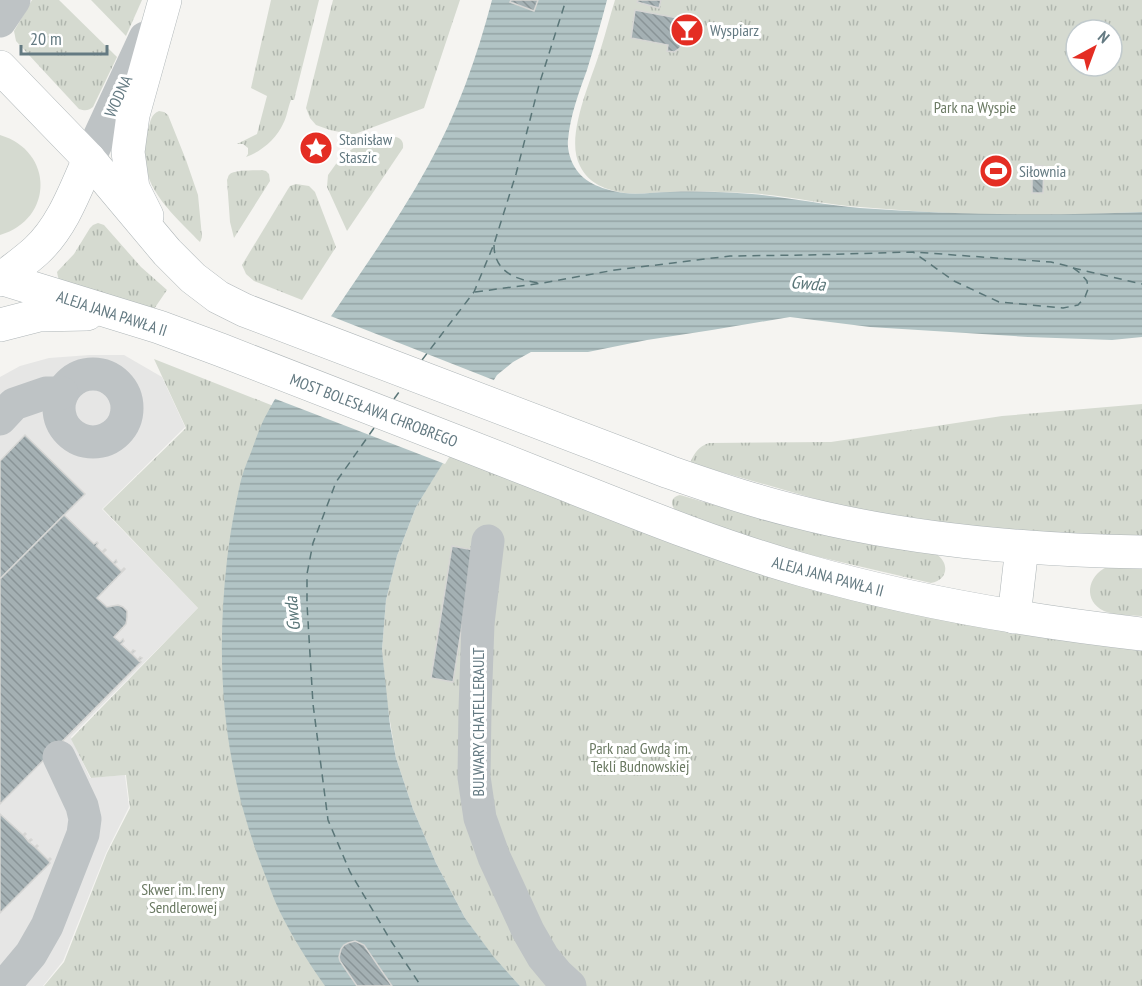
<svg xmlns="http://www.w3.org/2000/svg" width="1142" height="986" viewBox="0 0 1142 986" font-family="'PT Sans Narrow',sans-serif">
<defs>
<pattern id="grass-tufts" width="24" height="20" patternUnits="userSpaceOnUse" patternTransform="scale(1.5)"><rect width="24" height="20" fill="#d5dad0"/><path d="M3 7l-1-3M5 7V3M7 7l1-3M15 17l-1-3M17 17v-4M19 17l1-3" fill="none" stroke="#b0b6ae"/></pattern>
<pattern id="water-rules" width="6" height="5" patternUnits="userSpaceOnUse" patternTransform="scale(1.5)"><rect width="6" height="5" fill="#b2c4c5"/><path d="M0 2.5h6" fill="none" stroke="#94a4a5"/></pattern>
<pattern id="building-back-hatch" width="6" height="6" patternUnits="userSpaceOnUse" patternTransform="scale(1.5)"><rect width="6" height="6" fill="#a4b0b3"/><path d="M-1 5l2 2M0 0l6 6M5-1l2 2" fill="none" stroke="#899497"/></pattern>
</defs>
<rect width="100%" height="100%" fill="#f5f4f1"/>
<path fill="#e6e6e5" d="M 90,355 L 124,355 L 162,377 L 185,427 L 102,509 L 198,608 L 71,737 L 90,778 L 125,775 L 129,807 L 106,853 L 63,961 L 43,986 L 8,986 L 0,979 L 0,377 L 20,366 L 49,358 Z"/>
<g fill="url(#grass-tufts)" fill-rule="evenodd">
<path d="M 32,0 L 59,0 L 117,57 L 93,107 C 88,111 85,111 79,109 L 16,41 L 14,31 Z"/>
<path d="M 91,0 L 142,0 L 126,36 Z"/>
<path d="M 271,0 L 319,0 L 294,100 L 291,100 C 288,107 287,117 283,124 C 277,138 261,152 246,157 L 248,154 L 248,148 L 243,144 L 237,144 L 257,134 L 267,96 L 251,88 Z"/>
<path d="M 333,0 L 460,0 L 424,108 L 355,134 L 349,134 L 330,130 L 316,125 L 310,118 L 306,108 Z"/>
<path d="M 615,0 L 1142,0 L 1142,212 C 1109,213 1075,215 1042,215 C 981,216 920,212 860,207 C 822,204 785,195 747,193 C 722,192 696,191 670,192 C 655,192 639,195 625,193 C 606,190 589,184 580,166 C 564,137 592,79 601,48 C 606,32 610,16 615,0 ZM 1076,30 L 1112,30 L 1112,66 L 1076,66 Z"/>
<path d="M 159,111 L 164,112 L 168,115 L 186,160 L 198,195 L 202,237 L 200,242 C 168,209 133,181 148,130 C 151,121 150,115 159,111 Z"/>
<path d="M 391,137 C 399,136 404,140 403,148 L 347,231 L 327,187 L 328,175 L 341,157 L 355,147 Z"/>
<path d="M 262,170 L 266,171 L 269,174 L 270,181 L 234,238 L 230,222 L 227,180 C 228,178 228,176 229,175 C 234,169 255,171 262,170 Z"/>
<path d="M 296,184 L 309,186 L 315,192 L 336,247 L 302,300 L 254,281 L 246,274 L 242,265 L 288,189 L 290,186 Z"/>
<path d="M 98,223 L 104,225 L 141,267 L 167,290 L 154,309 L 60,281 L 58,277 L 57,272 L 74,254 L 90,228 L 93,225 Z"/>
<path d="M 154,359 L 276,407 L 328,986 L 44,986 L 64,962 L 107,853 L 130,808 L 126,775 L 91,778 L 71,739 L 198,608 L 103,509 L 186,428 Z"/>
<path d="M 1142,404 L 1142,535 L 1088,536 L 963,525 L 851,509 L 690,463 C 695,452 698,447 709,443 L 831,442 L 1002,416 Z"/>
<path d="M 455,442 L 695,535 L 1142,634 L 1142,986 L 520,986 L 493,957 L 465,918 L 436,863 L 413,809 L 396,758 L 387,703 L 382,650 L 386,600 L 397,556 L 416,507 Z"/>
<path d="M 680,495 L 742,513 L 936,554 C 950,563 948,580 931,583 L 802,553 L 707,523 L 675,510 C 670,504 671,497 680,495 Z"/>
<path d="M 1107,567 L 1142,568 L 1142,616 C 1130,615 1115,616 1104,611 C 1083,601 1087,576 1107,567 Z"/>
</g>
<path fill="#d5dad0" d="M 0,135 C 54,151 54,219 0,235 Z"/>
<path fill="url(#water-rules)" d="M 492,0 L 607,0 C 601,23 594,47 587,70 C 579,92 570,116 568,140 C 567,148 570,159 574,166 C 584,184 605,190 624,193 C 639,195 655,192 670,192 C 697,191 725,192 752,194 C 788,197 824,205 860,208 C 954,215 1048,216 1142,212 L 1142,337 L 1112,340 L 1028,337 L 870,327 L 790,317 L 712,330 L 647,340 L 588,352 L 531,352 L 513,362 L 497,375 L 416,507 L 397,556 L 386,600 L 382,650 L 390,725 L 396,758 L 413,809 L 436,863 L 465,918 L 493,956 L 520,986 L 325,986 C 308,962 293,938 280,912 C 273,898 268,882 262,867 C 223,766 215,666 227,560 C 230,533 235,506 241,480 C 244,468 250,456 254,444 C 257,436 260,427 264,419 C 287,374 319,335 347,293 C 375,252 404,210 428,166 C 457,114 477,57 492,0 Z"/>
<path fill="#f5f4f1" d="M 328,315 L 496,381 L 445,464 L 273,398 L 296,359 Z"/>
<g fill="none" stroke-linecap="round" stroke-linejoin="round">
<g stroke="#5a7678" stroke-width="1.5" stroke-dasharray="8 6" stroke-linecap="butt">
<path d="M 494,245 C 494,272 516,280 540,283"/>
<path d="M 1073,268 L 1142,284"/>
<path d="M 475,292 L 543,283 L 615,270 L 730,256 L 809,255 L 913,252 L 1051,262 L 1072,267 L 1080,273 L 1087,281 L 1088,289 L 1085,297 L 1078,305 L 1063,308 L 999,302 L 954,281 L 913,252"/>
<path d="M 422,360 L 474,292 L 494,244 L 516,174 L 539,85 L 566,0"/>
<path d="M 394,399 L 402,388"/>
<path d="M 374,428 L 336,482 L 313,543 L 307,574 L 307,604 L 313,704 L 328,820 L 350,872 L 391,941 L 421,986"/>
</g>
</g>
<g fill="url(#building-back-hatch)" stroke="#d6d6d4" stroke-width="1.5">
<path d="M 511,0 L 538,0 L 534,11 L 510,2 Z"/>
<path d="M 638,0 L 661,0 L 659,8 L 637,2 Z"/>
<path d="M 635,10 L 699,22 L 695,43 L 682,41 L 680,48 L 674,52 L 667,51 L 668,45 L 631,38 Z"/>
<path d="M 1032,165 L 1044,166 L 1043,193 L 1032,193 Z"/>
<path d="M 25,435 L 85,494 L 0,579 L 0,461 Z"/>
<path d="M 64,515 L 94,544 L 97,542 L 98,543 L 96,546 L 102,552 L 105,549 L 106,550 L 103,553 L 113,563 L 116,560 L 117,562 L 114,564 L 121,571 L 124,568 L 125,569 L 97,598 L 107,607 L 118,605 L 123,607 L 127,611 L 127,617 L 126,624 L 114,637 L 120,642 L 123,639 L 124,641 L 121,644 L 131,653 L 133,650 L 135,651 L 132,654 L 138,660 L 140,657 L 142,658 L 139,661 L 141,662 L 0,804 L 0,579 Z"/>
<path d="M 452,546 L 474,550 L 453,682 L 431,678 Z"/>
<path d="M 0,814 L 23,835 L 25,833 L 26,834 L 24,836 L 28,841 L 31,839 L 32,840 L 29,842 L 35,847 L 37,845 L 38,846 L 36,848 L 48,860 L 50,858 L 51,859 L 49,861 L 50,863 L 0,913 Z"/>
<path d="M 355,941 L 364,945 L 392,986 L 357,986 L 340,961 L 339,957 L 341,949 L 344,945 L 348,943 Z"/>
</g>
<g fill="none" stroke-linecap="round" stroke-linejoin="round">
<defs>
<g id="major">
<path d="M 0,67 L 89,159 L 167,252 L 193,278 L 218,297 L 244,310 L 669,472 C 709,486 750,500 791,510 C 905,540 1024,550 1142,552"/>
<path d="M 147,216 L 133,188 L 128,152 L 133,115 L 165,0"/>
<path d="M 0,278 L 159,327 L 221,350 C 326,391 430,431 534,472 C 623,507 711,544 803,570 C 914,602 1028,621 1142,634"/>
<path d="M 0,280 C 12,270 25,261 36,251 C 62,227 75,191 89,159"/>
<path d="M 0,325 L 39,315 L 87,314"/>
<path d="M 1014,617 L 1022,547"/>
</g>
</defs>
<use href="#major" stroke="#afb6b8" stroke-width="34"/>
<g stroke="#bec3c5" stroke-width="33">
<path d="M 0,21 L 14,0"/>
<path d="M 89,159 L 145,38"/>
<circle cx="93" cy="408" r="34"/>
<path d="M 0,419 L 14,404 L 46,393 L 62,393"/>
<path d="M 488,541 L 478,623 L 475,709 L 474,777 L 480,818 L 494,857 L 528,931 L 543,957 L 558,975 L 570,986"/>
<path d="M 4,986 L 31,954 L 47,926 L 83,834 L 85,819 L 82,806 L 59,757"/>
</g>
<use href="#major" stroke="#fff" stroke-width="33"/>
</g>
<defs>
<symbol id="bar-disc" viewBox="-11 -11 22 22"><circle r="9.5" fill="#e42d23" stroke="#fff"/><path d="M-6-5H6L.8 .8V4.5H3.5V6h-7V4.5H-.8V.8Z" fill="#fff"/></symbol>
<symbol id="sight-disc" viewBox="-11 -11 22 22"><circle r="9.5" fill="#e42d23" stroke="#fff"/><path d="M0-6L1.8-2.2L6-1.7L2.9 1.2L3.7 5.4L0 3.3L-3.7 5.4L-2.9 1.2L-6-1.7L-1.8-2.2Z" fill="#fff"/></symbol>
<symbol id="stadium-disc" viewBox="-11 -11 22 22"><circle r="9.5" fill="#e42d23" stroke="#fff"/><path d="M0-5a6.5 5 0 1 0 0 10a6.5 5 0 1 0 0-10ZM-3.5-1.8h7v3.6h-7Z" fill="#fff"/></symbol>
</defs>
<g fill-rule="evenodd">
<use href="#bar-disc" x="668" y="11" width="38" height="38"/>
<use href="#sight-disc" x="297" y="129" width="38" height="38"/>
<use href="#stadium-disc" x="977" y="152" width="38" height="38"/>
</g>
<g text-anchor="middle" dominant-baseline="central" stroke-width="6" stroke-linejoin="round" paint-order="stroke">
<g font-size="16" fill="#647a82" stroke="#fff" text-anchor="start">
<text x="710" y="30">Wyspiarz</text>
<text x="339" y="139">Stanisław<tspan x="339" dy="18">Staszic</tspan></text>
<text x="1019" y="171">Siłownia</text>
</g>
<g font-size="16" fill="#647a82" stroke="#fff">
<text transform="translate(118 96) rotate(-65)">WODNA</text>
<text transform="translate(112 313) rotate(18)">ALEJA JANA PAWŁA II</text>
<text transform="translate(374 410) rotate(21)">MOST BOLESŁAWA CHROBREGO</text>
<text transform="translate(828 576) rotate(15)">ALEJA JANA PAWŁA II</text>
<text transform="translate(478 722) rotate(-90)">BULWARY CHATELLERAULT</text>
</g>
<g font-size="16" fill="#6b7a63" stroke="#fff">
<text x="975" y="107">Park na Wyspie</text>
<text x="640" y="748">Park nad Gwdą im.<tspan x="640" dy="18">Tekli Budnowskiej</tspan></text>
<text x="183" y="889">Skwer im. Ireny<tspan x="183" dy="18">Sendlerowej</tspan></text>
</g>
<g font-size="18" font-style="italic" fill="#5a7678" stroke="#fff">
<text transform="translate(808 283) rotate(5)">Gwda</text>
<text transform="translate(292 614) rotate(-96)">Gwda</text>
</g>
</g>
<g transform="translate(1094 48) rotate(41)"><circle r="28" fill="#ffffff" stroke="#c1cacd" stroke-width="1.5"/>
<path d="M0-4.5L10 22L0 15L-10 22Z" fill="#e42d23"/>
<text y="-9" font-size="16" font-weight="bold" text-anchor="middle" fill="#647a82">N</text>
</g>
<path d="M21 45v9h86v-9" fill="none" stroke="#647a82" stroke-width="3"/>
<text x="30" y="45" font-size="18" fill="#647a82" stroke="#ffffff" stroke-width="4.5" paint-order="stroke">20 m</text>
</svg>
